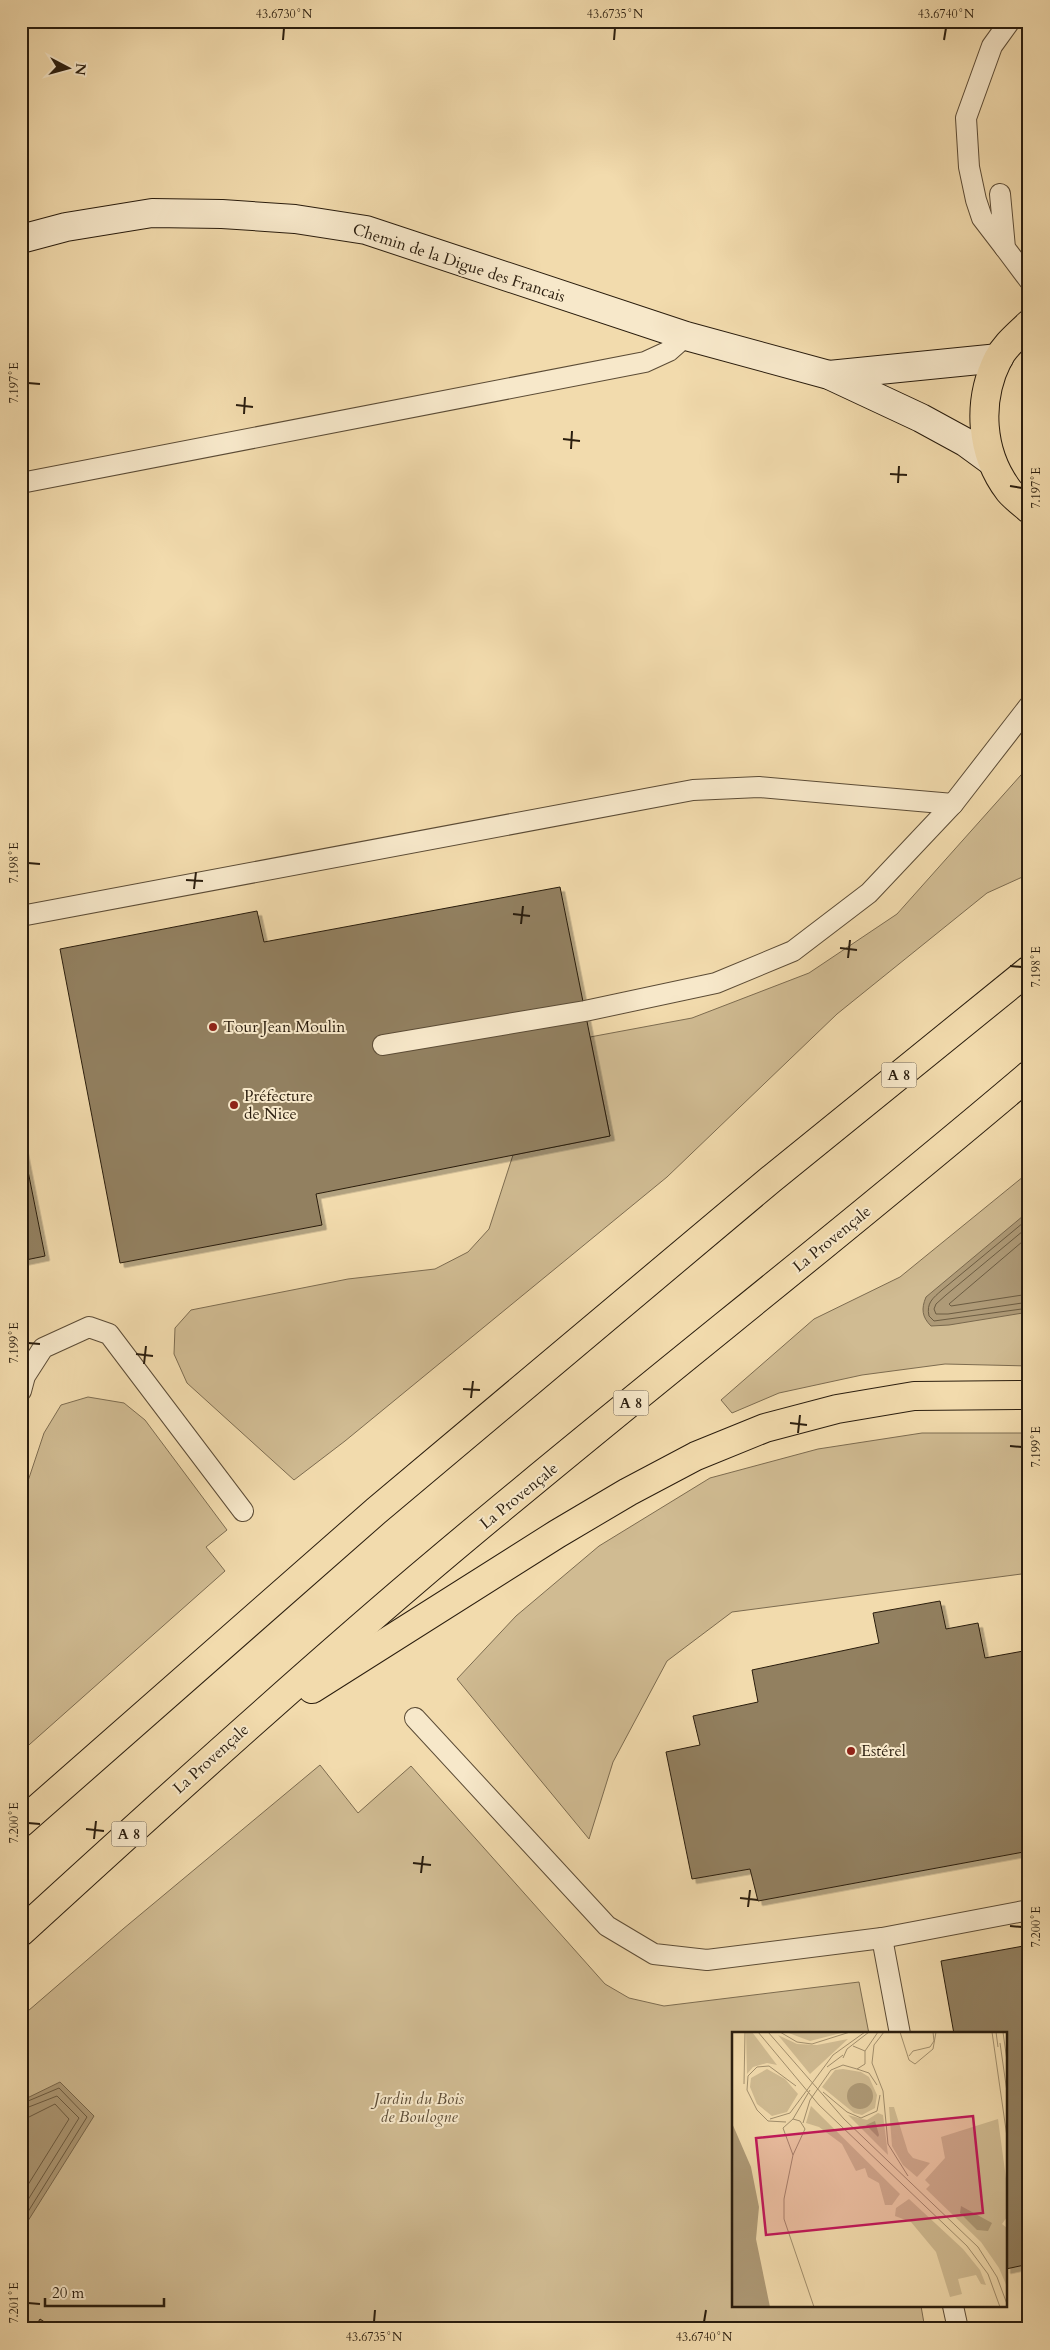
<svg xmlns="http://www.w3.org/2000/svg" width="1050" height="2350" viewBox="0 0 1050 2350" font-family="Cardo,serif">
<defs>
<filter id="shadow"><feDropShadow dx="4.5" dy="4.5" stdDeviation="0" flood-color="#0004"/></filter>
</defs>
<rect width="100%" height="100%" fill="#f2dbad"/>
<filter id="stains"><feTurbulence type="fractalNoise" baseFrequency=".004" numOctaves="4"/><feColorMatrix values="0 0 0 0 .2 0 0 0 0 .09 0 0 0 0 .02 0 0 0 .5 -.17"/></filter>
<radialGradient id="worn" r=".72"><stop offset=".6" stop-color="#630" stop-opacity="0"/><stop offset="1" stop-color="#630" stop-opacity=".3"/></radialGradient>
<g fill="#d0bb92" stroke="#7d6c50">
<path d="M 1029,766 L 1029,874 L 987,893 L 837,1014 L 667,1177 L 345,1441 L 294,1480 L 187,1383 L 174,1354 L 175,1328 L 191,1310 L 348,1279 L 435,1269 L 468,1252 L 489,1229 L 513,1155 L 610,1136 L 590,1037 L 692,1018 L 809,973 L 897,914 Z"/>
<path d="M 1029,1172 L 1029,1366 L 945,1364 L 862,1375 L 779,1393 L 732,1413 L 721,1400 L 814,1319 L 900,1277 Z"/>
<path d="M 88,1397 L 124,1403 L 145,1420 L 227,1530 L 206,1547 L 225,1571 L 21,1752 L 21,1502 L 44,1433 L 61,1405 Z"/>
<path d="M 922,1433 L 1029,1433 L 1029,1573 L 732,1612 L 667,1661 L 613,1762 L 589,1839 L 457,1679 L 516,1616 L 599,1546 L 710,1478 L 818,1449 Z"/>
<path d="M 320,1765 L 358,1813 L 411,1766 L 605,1984 L 629,1998 L 664,2006 L 859,1982 L 869,2034 L 734,2034 L 734,2306 L 921,2306 L 925,2329 L 21,2329 L 21,2017 L 123,1929 Z"/>
</g>
<g fill="#ae9a77" stroke="#79684d">
<path d="M 1029,1211 L 1029,1312 L 949,1325 L 931,1326 C 922,1317 921,1309 926,1297 Z"/>
<path d="M 60,2082 L 94,2116 L 21,2232 L 21,2101 Z"/>
</g>
<g fill="none" stroke-linecap="round" stroke-linejoin="round">
<g stroke="#6c5c42" stroke-width="1">
<path d="M 1029,1218 L 942,1290 C 933,1298 926,1303 929,1316 L 934,1321 L 1029,1308"/>
<path d="M 1029,1226 L 946,1295 L 936,1304 L 934,1309 L 936,1314 L 948,1314 L 1029,1302"/>
<path d="M 1029,1236 L 949,1304 L 951,1306 L 1029,1294"/>
<path d="M 21,2104 L 59,2088 L 87,2117 L 21,2223"/>
<path d="M 21,2110 L 57,2096 L 79,2118 L 21,2211"/>
<path d="M 21,2118 L 29,2117 L 55,2104 L 69,2119 L 21,2196"/>
</g>
</g>
<g fill="#928061" stroke="#2a1d0e" filter="url(#shadow)">
<path d="M 560,887 L 610,1136 L 316,1194 L 322,1225 L 120,1263 L 60,949 L 257,911 L 264,942 Z"/>
<path d="M 21,1136 L 45,1256 L 21,1261 Z"/>
<path d="M 940,1601 L 946,1629 L 978,1623 L 985,1658 L 1029,1650 L 1029,1851 L 758,1901 L 750,1869 L 692,1879 L 666,1752 L 700,1745 L 693,1716 L 758,1702 L 752,1670 L 879,1643 L 873,1613 Z"/>
<path d="M 1029,1945 L 1029,2264 L 1006,2269 L 1006,2034 L 954,2034 L 941,1961 Z"/>
<path d="M 40,2319 L 55,2329 L 34,2329 Z"/>
</g>
<g fill="none" stroke-linecap="round" stroke-linejoin="round">
<defs>
<g id="lane">
<path d="M 1000,194 L 1005,248 L 1029,280"/>
<path d="M 1005,248 L 982,218 L 976,200 L 969,167 L 966,118 L 992,46 L 1010,21"/>
<path d="M 21,483 L 645,362 L 669,351 L 686,336"/>
<path d="M 21,916 L 693,790 L 759,787 L 953,804 L 1029,706"/>
<path d="M 383,1045 L 585,1011 L 716,983 L 793,951 L 869,893 L 953,804"/>
<path d="M 21,1391 L 25,1376 L 43,1348 L 89,1327 L 109,1334 L 243,1511"/>
<path d="M 415,1718 L 607,1926 L 654,1954 L 707,1960 L 882,1938 L 1029,1910"/>
<path d="M 882,1938 L 900,2034"/>
<path d="M 953,2306 L 958,2329"/>
</g>
<g id="secondary">
<path d="M 21,239 L 66,227 L 152,213 L 222,214 L 295,219 L 366,230 L 686,336 L 829,375 L 921,418 L 965,442 L 991,461"/>
<path d="M 829,375 L 999,358"/>
</g>
<path id="primary" d="M 1029,324 C 1018,335 1005,345 998,359 C 977,401 980,453 1009,491 C 1014,497 1022,503 1029,509"/>
<g id="highway">
<path d="M 312,1689 L 557,1534 L 628,1492 L 696,1456 L 765,1428 L 837,1409 L 914,1396 L 1029,1395"/>
<path d="M 21,1823 L 376,1511 L 770,1180 L 1029,970"/>
<path d="M 21,1932 C 152,1812 283,1693 418,1578 C 619,1407 828,1246 1029,1075"/>
</g>
</defs>
<use href="#lane" stroke="#5c4c36" stroke-width="22"/>
<use href="#secondary" stroke="#2a1d0e" stroke-width="30"/>
<use href="#primary" stroke="#2a1d0e" stroke-width="30"/>
<use href="#highway" stroke="#2a1d0e" stroke-width="30"/>
<use href="#lane" stroke="#f7e8ca" stroke-width="20"/>
<use href="#secondary" stroke="#f7e8ca" stroke-width="28"/>
<use href="#primary" stroke="#f2dbad" stroke-width="28"/>
<use href="#highway" stroke="#f2dbad" stroke-width="28"/>
</g>
<path fill="none" stroke="#2a1d0e" stroke-width="2" d="M 283,40 L 284,28M 614,40 L 615,28M 944,40 L 946,28M 28,383 L 40,384M 236,405 L 253,407M 244,414 L 245,397M 563,439 L 580,441M 571,449 L 572,431M 890,474 L 907,475M 898,483 L 899,466M 1010,486 L 1022,488M 28,863 L 40,864M 186,880 L 203,881M 194,889 L 196,872M 513,914 L 530,916M 521,924 L 523,906M 840,948 L 857,950M 848,958 L 850,940M 1010,966 L 1022,967M 28,1343 L 40,1344M 136,1354 L 153,1356M 144,1364 L 146,1346M 463,1389 L 480,1390M 471,1398 L 473,1381M 790,1423 L 807,1425M 798,1433 L 800,1415M 1010,1446 L 1022,1447M 28,1823 L 40,1824M 86,1829 L 104,1831M 94,1839 L 96,1821M 413,1863 L 431,1865M 421,1873 L 423,1856M 740,1898 L 758,1900M 748,1907 L 750,1890M 1010,1926 L 1022,1927M 28,2303 L 40,2304M 374,2322 L 375,2310M 704,2322 L 706,2310"/>
<g fill="#8f2418" stroke="#f7e8ca" stroke-width="2">
<circle cx="213" cy="1027" r="5"/>
<circle cx="234" cy="1105" r="5"/>
<circle cx="851" cy="1751" r="5"/>
</g>
<g text-anchor="middle" dominant-baseline="central" stroke-width="4" stroke-linejoin="round" paint-order="stroke">
<g fill="#f7e8ca" stroke="#685a46" stroke-width="1">
<rect x="881.5" y="1062.5" width="35" height="25" rx="4"/>
<rect x="613.5" y="1390.5" width="35" height="25" rx="4"/>
<rect x="111.5" y="1821.5" width="35" height="25" rx="4"/>
</g>
<g font-size="15" font-weight="bold" fill="#2a1d0e">
<text x="899" y="1075">A 8</text>
<text x="631" y="1403">A 8</text>
<text x="129" y="1834">A 8</text>
</g>
<g font-size="16" fill="#2a1d0e" stroke="#f7e8ca">
<text transform="translate(459 263) rotate(18)">Chemin de la Digue des Francais</text>
<text transform="translate(832 1239) rotate(-39)">La Provençale</text>
<text transform="translate(519 1496) rotate(-39)">La Provençale</text>
<text transform="translate(211 1759) rotate(-42)">La Provençale</text>
</g>
<g font-size="16" fill="#2a1d0e" stroke="#f7e8ca" text-anchor="start">
<text x="223" y="1027">Tour Jean Moulin</text>
<text x="244" y="1096">Préfecture<tspan x="244" dy="18">de Nice</tspan></text>
<text x="861" y="1751">Estérel</text>
</g>
<g font-size="16" font-style="italic" fill="#5c4c36" stroke="#f7e8ca">
<text x="419" y="2099">Jardin du Bois<tspan x="419" dy="18">de Boulogne</tspan></text>
</g>
</g>
<g transform="translate(732 2032)">
<rect width="275" height="275" fill="#f2dbad"/>
<path d="M 14,0 L 20,0 L 45,33 L 35,31 L 21,35 L 15,42 ZM 54,0 L 68,1 L 113,0 L 78,9 ZM 46,3 L 65,12 L 85,13 L 116,7 L 78,42 ZM 35,37 L 53,47 L 66,62 L 55,80 L 40,84 L 25,72 L 18,55 L 19,46 ZM 111,37 L 129,40 L 137,45 L 145,63 L 143,76 L 130,83 L 122,81 L 90,55 L 103,38 ZM 79,74 L 168,162 L 160,173 L 153,173 L 147,151 L 136,145 L 133,136 L 124,139 L 110,112 L 87,95 L 74,91 ZM 157,75 L 162,75 L 176,120 L 181,126 L 198,131 L 185,145 L 171,133 L 160,114 ZM 146,81 L 151,83 L 156,123 L 116,83 L 135,88 ZM 266,87 L 275,154 L 275,185 L 270,192 L 275,196 L 275,255 L 267,236 L 249,210 L 194,157 L 198,153 L 193,148 L 213,126 L 209,105 ZM 177,167 L 231,217 L 248,238 L 254,253 L 249,252 L 244,243 L 226,247 L 230,262 L 218,265 L 204,220 L 179,190 L 163,184 L 164,176 Z" fill="#d0bb92"/>
<path d="M115 64a13 13 0 1 1 26 0a13 13 0 1 1-26 0ZM 143,89 L 147,103 L 146,105 L 134,93 ZM 0,91 L 19,135 L 27,175 L 24,207 L 38,275 L 0,275 ZM 229,174 L 260,191 L 256,199 L 245,198 L 228,181 Z" fill="#ae9a77"/>
<path fill="none" stroke="#a28f6d" stroke-width="1" d="M 26,0 L 87,73 L 235,214 L 256,242 L 268,275M 36,0 L 112,87 L 246,215 L 265,245 L 275,272M 48,0 L 65,10 L 80,12 L 118,0M 152,0 L 142,13 L 140,31 L 151,59 L 156,112 L 176,144M 168,0 L 177,28 L 183,32 L 201,17 L 204,0M 260,0 L 275,105M 264,0 L 266,15M 271,0 L 275,29M 268,11 L 275,60M 133,19 L 146,0M 177,24 L 181,19 L 198,15 L 202,9 L 201,0M 111,26 L 115,17 L 137,0M 95,35 L 111,23M 125,37 L 137,41 L 145,53M 12,52 L 13,0M 91,60 L 115,80 L 129,86 L 145,79 L 148,63M 38,87 L 58,81 L 101,23 L 133,0M 61,87 L 78,58M 54,90 L 36,89 L 25,78 L 15,58 L 16,44 L 25,35 L 37,34 L 64,54M 71,91 L 78,68 L 99,38 L 111,33 L 125,37 L 133,32 L 133,19 L 121,14M 61,123 L 51,96 L 61,87 L 68,89 L 73,97 L 61,123 L 52,167 L 52,187 L 82,275"/>
<path fill="#c2185b" fill-opacity="0.15" stroke="#c2185b" stroke-width="2.5" d="M 241,84 L 251,181 L 34,203 L 24,106 Z"/>
<rect width="275" height="275" fill="none" stroke="#2a1d0e" stroke-width="2.5"/>
</g>
<rect width="1050" height="2350" fill="none" stroke="#f2dbad" stroke-width="55"/>
<g transform="translate(68 68) rotate(96)" stroke="#f7e8ca" stroke-width="4" paint-order="stroke">
<path d="M0-4L9 19L0 12L-9 19Z" fill="#2a1d0e"/>
<text y="-8" font-size="14" font-weight="bold" text-anchor="middle" fill="#2a1d0e">N</text>
</g>
<path d="M45 2298v8h119v-8" fill="none" stroke="#2a1d0e" stroke-width="2.5"/>
<text x="52" y="2298" font-size="15" fill="#2a1d0e" stroke="#f7e8ca" stroke-width="4" paint-order="stroke">20 m</text>
<rect x="28" y="28" width="994" height="2294" fill="none" stroke="#2a1d0e" stroke-width="2"/>
<g font-size="12" text-anchor="middle" fill="#2a1d0e">
<text x="284" y="18">43.6730°N</text>
<text x="615" y="18">43.6735°N</text>
<text x="946" y="18">43.6740°N</text>
<text transform="translate(14 383) rotate(-90)" y="4">7.197°E</text>
<text transform="translate(1036 488) rotate(-90)" y="4">7.197°E</text>
<text transform="translate(14 863) rotate(-90)" y="4">7.198°E</text>
<text transform="translate(1036 967) rotate(-90)" y="4">7.198°E</text>
<text transform="translate(14 1343) rotate(-90)" y="4">7.199°E</text>
<text transform="translate(1036 1447) rotate(-90)" y="4">7.199°E</text>
<text transform="translate(14 1823) rotate(-90)" y="4">7.200°E</text>
<text transform="translate(1036 1927) rotate(-90)" y="4">7.200°E</text>
<text transform="translate(14 2303) rotate(-90)" y="4">7.201°E</text>
<text x="374" y="2341">43.6735°N</text>
<text x="704" y="2341">43.6740°N</text>
</g>
<rect width="100%" height="100%" filter="url(#stains)"/>
<rect width="100%" height="100%" fill="url(#worn)"/>
</svg>
